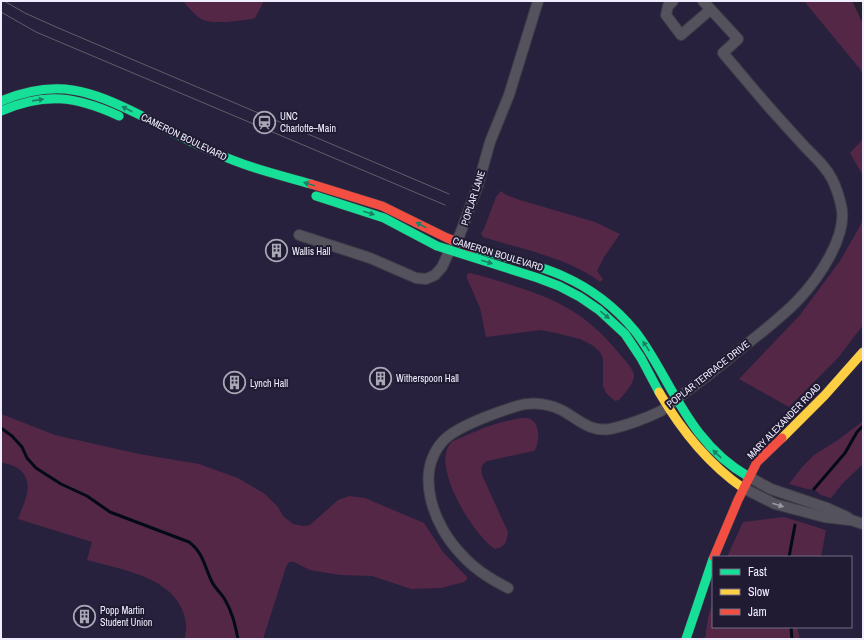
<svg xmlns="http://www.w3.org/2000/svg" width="864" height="640" viewBox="0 0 864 640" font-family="'Archivo Narrow',sans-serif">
<rect width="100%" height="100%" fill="#24212d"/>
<path fill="#27213d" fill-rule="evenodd" d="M 1,1 L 852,1 L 863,24 L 863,639 L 1,639 ZM 713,557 L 851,557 L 851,627 L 713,627 Z"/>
<g fill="#542747">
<path d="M 183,1 L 264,1 L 255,18 C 243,21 211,25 201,19 C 194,14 188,7 183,1 Z"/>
<path d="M 804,1 L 852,1 L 863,24 L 863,76 L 860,69 Z"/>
<path d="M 863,139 L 863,182 L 862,174 L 850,153 Z"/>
<path d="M 501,191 L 506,195 L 520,200 L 595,222 L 620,234 L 604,257 L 597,271 L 603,279 L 600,282 C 569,258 521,249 483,237 L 481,233 L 484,229 L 496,197 Z"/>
<path d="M 863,217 L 863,325 L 838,358 L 789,407 L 739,379 L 800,315 L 840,261 L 860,226 Z"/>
<path d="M 470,273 C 484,276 498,281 511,285 C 559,300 585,313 618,352 C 622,358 633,367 634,375 C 635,383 624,394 619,400 L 615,401 L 606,393 L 603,386 L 603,358 L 600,352 L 592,345 L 580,339 L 556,333 L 541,330 L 486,337 L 480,308 L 467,278 L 467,274 Z"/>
<path d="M 1,414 L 55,435 L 139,454 L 199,464 L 238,478 L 265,494 L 278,507 L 283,516 L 293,524 L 303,526 L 310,525 L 338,500 L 349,496 L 365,498 L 424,523 L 443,552 L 467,577 L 467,579 L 464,582 L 441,588 L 411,589 L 372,576 L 340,575 L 310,570 L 294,562 L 289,562 L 286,567 L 263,639 L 185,639 C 185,634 187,629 186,624 C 181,578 123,570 87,560 L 92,542 L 18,519 C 24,502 36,483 19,469 C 14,465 6,464 1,462 Z"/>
<path d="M 522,418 C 526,418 529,418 532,420 C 540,425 540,444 534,451 L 487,461 C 481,465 481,468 482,475 L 508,532 C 507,542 505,547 495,549 C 474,536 427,462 453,441 C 457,439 463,437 467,435 C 475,432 482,428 490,426 C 500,422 511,420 522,418 Z"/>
<path d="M 863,421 L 863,464 L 843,483 L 831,498 L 821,495 L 815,490 L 807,489 L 789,484 L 803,466 L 814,455 L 838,440 Z"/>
<path d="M 784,517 L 826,530 L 821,557 L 727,557 L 743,522 Z"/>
<path d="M 713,601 L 713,627 L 797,627 L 800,639 L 705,639 L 708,618 Z"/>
</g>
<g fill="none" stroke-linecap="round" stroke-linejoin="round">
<g stroke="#030a18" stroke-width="3">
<path d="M 1,428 L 12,436 L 22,447 L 27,458 L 36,468 L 61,484 L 87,496 L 110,512 L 189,542 C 203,552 205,568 212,582 C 215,588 220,592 224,598 C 232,611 235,624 238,639"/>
<path d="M 814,489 L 845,453 L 857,432 L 863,426"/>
<path d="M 789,557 L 795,525"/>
<path d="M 791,627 L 792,639"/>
</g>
<defs>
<g id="street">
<path d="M 673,1 L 668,6 L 666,15 L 681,35 L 710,10"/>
<path d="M 299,235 L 370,258 L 416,278 L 426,279 L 435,275 L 442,267 L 447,256 L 458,239 L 462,229 L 478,185 L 490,142 L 509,95 L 538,1"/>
<path d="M 749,477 L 771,489 L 827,508 L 847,517 L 851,520 L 863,524"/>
<path d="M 743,488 L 775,504 L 824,517 L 849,520"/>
<path d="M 508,588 C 490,579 474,569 461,554 C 434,526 413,473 444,440 C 458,426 498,412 517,406 C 533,401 551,404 565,412 C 580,421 591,432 610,429 C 625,426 647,418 661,411 C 667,407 673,402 679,397 C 697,384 715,370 732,356 C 754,338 779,320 798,300 C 818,279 849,235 841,205 C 839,196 836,187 832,179 C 826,167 816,158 806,148 C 796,137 786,126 776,115 C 758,95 741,74 723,53 L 738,39 L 703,1"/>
</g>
<g id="fast">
<path d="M 1,101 C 57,78 89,90 140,115 C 165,128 190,142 216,153 C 246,167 279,175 311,184"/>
<path d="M 1,111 C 45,92 76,96 119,116"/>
<path d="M 316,196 L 384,218 L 437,246 L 538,278 L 559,286 L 580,297 L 599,310 L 625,334 L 641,358 L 659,392"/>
<path d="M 473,248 C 503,257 534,263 563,276 C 590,288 616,308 635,331 C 646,345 655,361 664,377 C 687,418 707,453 749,477"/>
<path d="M 686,639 L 713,559"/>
</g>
<g id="slow">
<path d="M 659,392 C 681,430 707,463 743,488"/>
<path d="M 782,438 L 825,395 L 863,352"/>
</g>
<g id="jam">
<path d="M 311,184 L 382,206 L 447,238 L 473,248"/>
<path d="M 714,557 L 738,500 L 757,462 L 782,438"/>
</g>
</defs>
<use href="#street" stroke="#3f3c47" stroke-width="12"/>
<use href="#fast" stroke="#3f3c47" stroke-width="10"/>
<use href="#slow" stroke="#3f3c47" stroke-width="10"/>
<use href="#jam" stroke="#3f3c47" stroke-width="10"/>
<use href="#street" stroke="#54525c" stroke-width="10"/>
<use href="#fast" stroke="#16e098" stroke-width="9"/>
<use href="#slow" stroke="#ffcf43" stroke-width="9"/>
<use href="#jam" stroke="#f24e42" stroke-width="9"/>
<g stroke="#615f68" stroke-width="1">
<path d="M 4,1 L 25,13 L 56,27 L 449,194"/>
<path d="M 1,12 L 36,32 L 445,205"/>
</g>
</g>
<defs><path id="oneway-solid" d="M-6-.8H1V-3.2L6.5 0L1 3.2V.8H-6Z"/></defs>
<g fill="#1b7e66">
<use href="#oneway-solid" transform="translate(38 100) rotate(-8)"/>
<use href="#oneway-solid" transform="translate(127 109) rotate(-153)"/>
<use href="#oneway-solid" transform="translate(309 184) rotate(-163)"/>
<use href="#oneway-solid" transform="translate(369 213) rotate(17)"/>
<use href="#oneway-solid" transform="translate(421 225) rotate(-152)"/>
<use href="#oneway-solid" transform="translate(487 262) rotate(17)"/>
<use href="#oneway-solid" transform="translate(605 315) rotate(40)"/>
<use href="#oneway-solid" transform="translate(646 346) rotate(-124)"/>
<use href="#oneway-solid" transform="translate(717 454) rotate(-137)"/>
</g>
<use fill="#9a98a5" href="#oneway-solid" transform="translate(778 505) rotate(18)"/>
<defs>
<symbol id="station-ring" viewBox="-11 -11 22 22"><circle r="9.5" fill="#201b33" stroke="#a9a6b5" stroke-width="1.5"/><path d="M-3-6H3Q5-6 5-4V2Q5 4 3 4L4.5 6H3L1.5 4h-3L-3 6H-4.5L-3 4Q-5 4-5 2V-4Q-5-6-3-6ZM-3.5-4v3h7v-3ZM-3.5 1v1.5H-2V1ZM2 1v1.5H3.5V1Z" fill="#a9a6b5"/></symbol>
<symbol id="building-ring" viewBox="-11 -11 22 22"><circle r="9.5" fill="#201b33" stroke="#a9a6b5" stroke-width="1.5"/><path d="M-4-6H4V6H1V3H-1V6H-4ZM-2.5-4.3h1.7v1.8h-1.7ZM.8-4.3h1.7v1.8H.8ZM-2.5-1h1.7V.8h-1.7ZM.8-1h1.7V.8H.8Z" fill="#a9a6b5"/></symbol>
</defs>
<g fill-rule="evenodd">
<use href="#station-ring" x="252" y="110" width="25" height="25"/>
<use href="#building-ring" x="264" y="238" width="25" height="25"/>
<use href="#building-ring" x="368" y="366" width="25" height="25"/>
<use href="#building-ring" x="222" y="370" width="25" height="25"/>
<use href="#building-ring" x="72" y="604" width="25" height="25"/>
</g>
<g text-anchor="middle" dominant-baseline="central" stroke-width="4" stroke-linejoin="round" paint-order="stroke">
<g font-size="10" fill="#f0eefe" stroke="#201b33" text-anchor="start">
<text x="280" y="116">UNC<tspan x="280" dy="12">Charlotte–Main</tspan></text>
<text x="292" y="251">Wallis Hall</text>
<text x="396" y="378">Witherspoon Hall</text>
<text x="250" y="383">Lynch Hall</text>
<text x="100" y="610">Popp Martin<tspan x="100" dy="12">Student Union</tspan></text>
</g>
<g font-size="10" fill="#f0eefe" stroke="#201b33">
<text transform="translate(184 137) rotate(26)">CAMERON BOULEVARD</text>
<text transform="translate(473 198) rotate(-72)">POPLAR LANE</text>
<text transform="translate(498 254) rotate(17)">CAMERON BOULEVARD</text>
<text transform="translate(708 374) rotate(-38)">POPLAR TERRACE DRIVE</text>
<text transform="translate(784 421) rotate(-46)">MARY ALEXANDER ROAD</text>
</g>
</g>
<rect width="864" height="640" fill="none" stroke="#f0eefe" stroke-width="4"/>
<rect x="712" y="556" width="140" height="72" fill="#201b33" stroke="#736f84"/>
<rect x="720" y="569" width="20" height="6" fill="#16e098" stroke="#736f84"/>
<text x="748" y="576" font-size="12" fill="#f0eefe">Fast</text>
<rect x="720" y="589" width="20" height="6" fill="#ffcf43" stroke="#736f84"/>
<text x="748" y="596" font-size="12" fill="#f0eefe">Slow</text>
<rect x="720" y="609" width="20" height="6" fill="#f24e42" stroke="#736f84"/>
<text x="748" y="616" font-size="12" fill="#f0eefe">Jam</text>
</svg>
